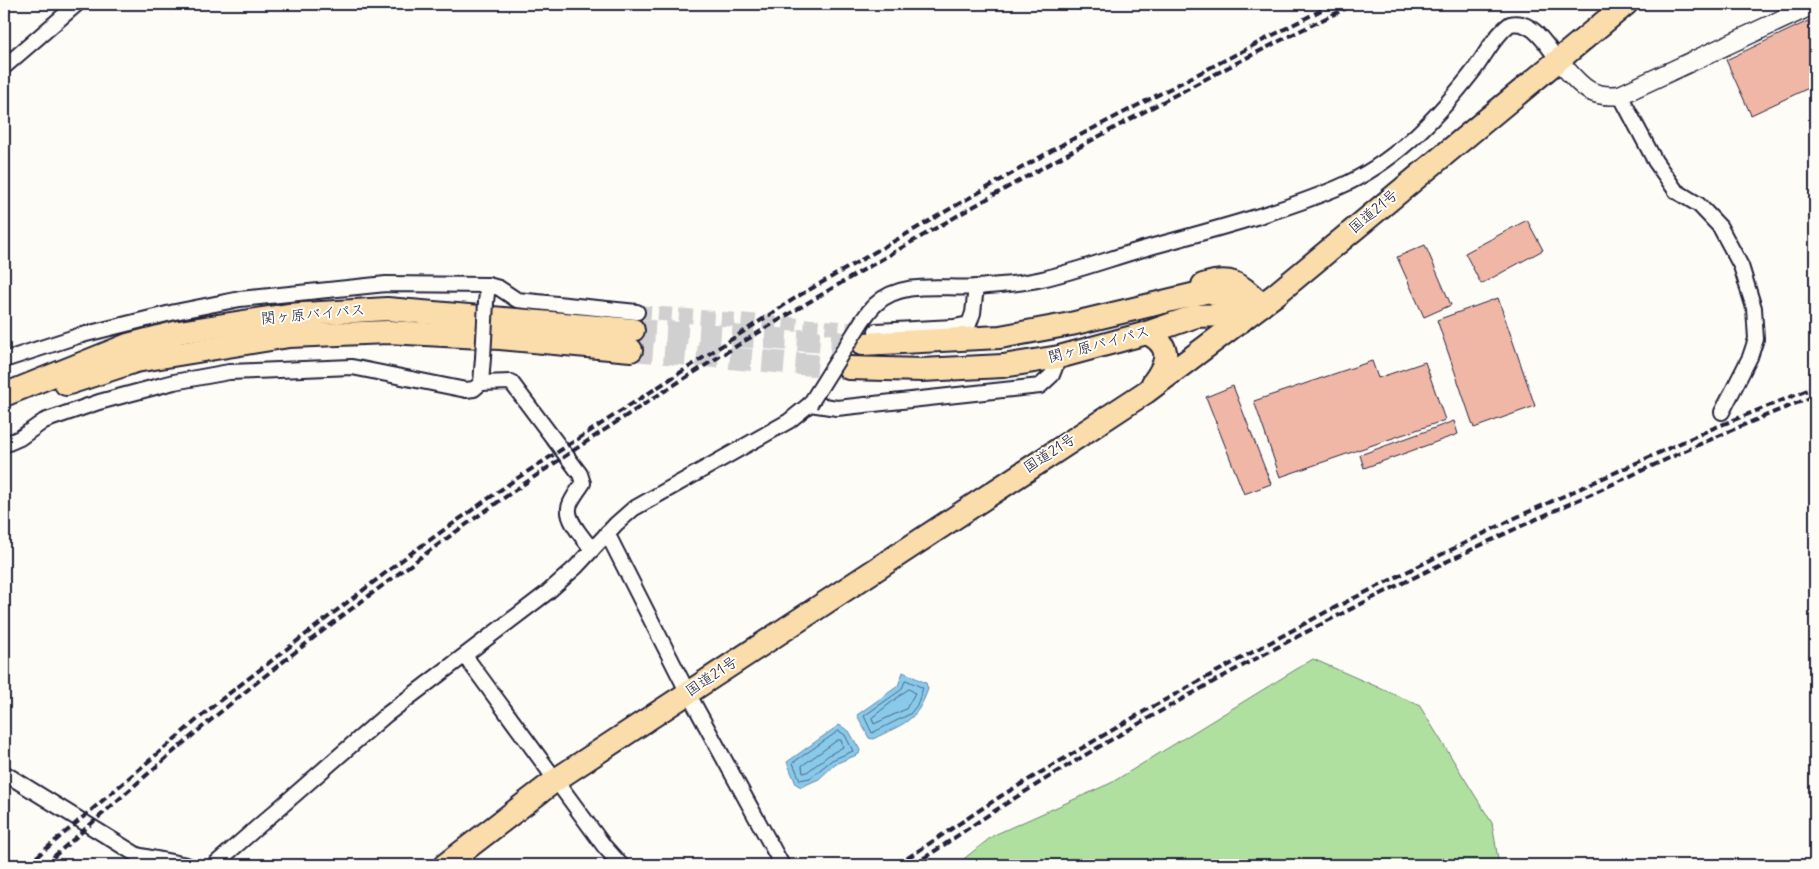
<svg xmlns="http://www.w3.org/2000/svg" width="1819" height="869" viewBox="0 0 1819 869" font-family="Mynerve,'Klee One',sans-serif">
<rect width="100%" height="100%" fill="#fdfcf7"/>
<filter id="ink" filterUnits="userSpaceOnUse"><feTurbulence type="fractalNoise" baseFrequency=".02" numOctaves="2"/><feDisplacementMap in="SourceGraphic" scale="10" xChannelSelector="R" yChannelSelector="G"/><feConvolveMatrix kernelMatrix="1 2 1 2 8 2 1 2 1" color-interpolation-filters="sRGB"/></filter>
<g filter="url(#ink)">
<path fill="#b0e0a0" stroke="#69816e" d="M 1313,659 L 1419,705 L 1492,823 L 1499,865 L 956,865 L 994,835 L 1111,783 Z"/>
<g fill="#89c9ea" stroke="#6086a4">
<path d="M 903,672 L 926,683 L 928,689 C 916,723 904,723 873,739 L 869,738 L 857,715 L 898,686 Z"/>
<path d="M 839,725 L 849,731 L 860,750 L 859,754 L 835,764 L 819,779 L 801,787 L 796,784 L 787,762 Z"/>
</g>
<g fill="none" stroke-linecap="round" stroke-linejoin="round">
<g stroke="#4b6581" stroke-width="1">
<path d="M 906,680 L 923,688 L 917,705 L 910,714 L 872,733 L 864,716 L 901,690 Z"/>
<path d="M 909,689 L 915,693 L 906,709 L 874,724 L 872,718 Z"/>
<path d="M 839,731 L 845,735 L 853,751 L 832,760 L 810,778 L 800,780 L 793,763 Z"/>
<path d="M 838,740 L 841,740 L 843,747 L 829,755 L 807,772 L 803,773 L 802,766 Z"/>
</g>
</g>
<g fill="#f0b7a7" stroke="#22223b">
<path d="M 1808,21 L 1815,37 L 1815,85 L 1751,115 L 1726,60 Z"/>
<path d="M 1527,220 L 1543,250 L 1481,284 L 1465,253 Z"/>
<path d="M 1425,245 L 1451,305 L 1424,317 L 1397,257 Z"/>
<path d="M 1498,298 L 1535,406 L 1474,428 L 1437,320 Z"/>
<path d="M 1372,361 L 1378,378 L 1425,362 L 1445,420 L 1280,477 L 1254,401 Z"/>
<path d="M 1233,386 L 1271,484 L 1244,494 L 1206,397 Z"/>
<path d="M 1454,421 L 1458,434 L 1364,468 L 1360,455 Z"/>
</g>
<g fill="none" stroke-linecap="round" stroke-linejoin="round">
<path stroke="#d1d0d1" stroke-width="14" stroke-dasharray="14 7" stroke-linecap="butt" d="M 637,312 L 876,331"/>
<g stroke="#d1d0d1" stroke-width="22" stroke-dasharray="22 11" stroke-linecap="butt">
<path d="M 633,330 L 862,344"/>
<path d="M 631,350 L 849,368"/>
</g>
<defs>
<g id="minor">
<path d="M 4,67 L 77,4"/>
<path d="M 1620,95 L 1655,161 L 1676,191 L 1699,205 L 1720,227 L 1741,266 L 1754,308 L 1756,339 L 1750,357 L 1722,412"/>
<path d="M 486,302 L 488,285 L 499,288 L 517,300 L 637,312"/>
<path d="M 862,321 C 866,316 870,309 876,304 C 902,279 946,290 978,287 C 999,285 1021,284 1042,279 C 1076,271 1109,259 1143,249 C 1208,231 1275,214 1337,188 C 1393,164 1434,121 1471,74 C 1484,58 1493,37 1510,24 C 1533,19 1546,45 1558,60"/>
<path d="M 876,331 L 954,327 L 969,324 L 973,313 L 976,287"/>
<path d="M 4,360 L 78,336 L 175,312 L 240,299 L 386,284 L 488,285"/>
<path d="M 481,383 L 511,382 L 580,474 L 583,483 C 579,490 570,500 569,508 C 567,522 585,539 592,550"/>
<path d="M 4,445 L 20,438 L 44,421 L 99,402 L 174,382 L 229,372 L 352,367 L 466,390 L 474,389 L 481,383 L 483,358"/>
<path d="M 607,533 L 688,693 L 782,865"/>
<path d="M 465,656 L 604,846 L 621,865"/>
<path d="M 4,773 L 137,855 L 187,865"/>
<path d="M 214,865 L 386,715 L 548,592 L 576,567 L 616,524 L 633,509 L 789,421 L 810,404 L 837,408 L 1040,386 L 1052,375 L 1059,357"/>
</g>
<path id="tertiary" d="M 1558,60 C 1579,83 1587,99 1620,95 L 1815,4"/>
<g id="trunk">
<path d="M 1203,285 C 1233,275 1240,285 1262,305"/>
<path d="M 1147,333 C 1173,346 1168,363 1153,383"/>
<path d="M 862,344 L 1000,337 L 1071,324 L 1209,291 L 1231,300 L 1241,321"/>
<path d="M 849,368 L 922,370 L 1003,366 L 1059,357 L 1147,333 L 1196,316 L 1225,315 L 1241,321"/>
<path d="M 66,384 L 136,361 L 289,336 L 388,332 L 500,338 L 631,350"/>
<path d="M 4,395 L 128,345 L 179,332 L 288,315 L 387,309 L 633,330"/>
<path d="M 445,865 L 557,779 L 1146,392 L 1275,295 L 1626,4"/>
</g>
</defs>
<use href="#minor" stroke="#22223b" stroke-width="18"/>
<use href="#tertiary" stroke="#22223b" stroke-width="21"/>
<use href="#trunk" stroke="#22223b" stroke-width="26"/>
<use href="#minor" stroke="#fdfcf7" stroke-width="14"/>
<use href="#tertiary" stroke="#fdfcf7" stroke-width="18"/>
<use href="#trunk" stroke="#fbddab" stroke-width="22"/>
<g stroke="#22223b" stroke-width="4" stroke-dasharray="8 4" stroke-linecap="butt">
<path d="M 27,865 L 218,702 L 410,554 L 516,479 L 800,295 L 1065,143 L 1333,4"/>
<path d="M 44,865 C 103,814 162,760 223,710 C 286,658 352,608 417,560 C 587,435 767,324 950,220 C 1083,144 1217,70 1355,4"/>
<path d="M 897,865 L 1001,796 L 1143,712 L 1326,612 L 1515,518 L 1709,430 L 1815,387"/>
<path d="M 913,865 C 945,845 975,823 1007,803 C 1196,684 1396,582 1600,490 C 1671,457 1742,424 1815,396"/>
</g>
<defs>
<g id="minor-bridge">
<path d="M 483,358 L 486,302"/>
<path d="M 810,404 L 862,321"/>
</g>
</defs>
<use href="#minor-bridge" stroke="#22223b" stroke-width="18" stroke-linecap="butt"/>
<use href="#minor-bridge" stroke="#fdfcf7" stroke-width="14"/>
</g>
</g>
<g text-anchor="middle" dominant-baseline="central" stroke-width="4" stroke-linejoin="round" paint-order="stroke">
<g font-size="15" fill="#22223b" stroke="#fdfcf7">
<text transform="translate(1374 212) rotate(-40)">国道21号</text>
<text transform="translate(313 315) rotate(-5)">関ヶ原バイパス</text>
<text transform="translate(1099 345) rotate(-15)">関ヶ原バイパス</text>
<text transform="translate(1050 454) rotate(-33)">国道21号</text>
<text transform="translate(712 677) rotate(-34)">国道21号</text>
</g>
</g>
<rect width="1819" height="869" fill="none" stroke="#fdfcf7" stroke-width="20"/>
<rect x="10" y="10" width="1799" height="849" fill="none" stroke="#22223b" stroke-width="2" filter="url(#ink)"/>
</svg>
